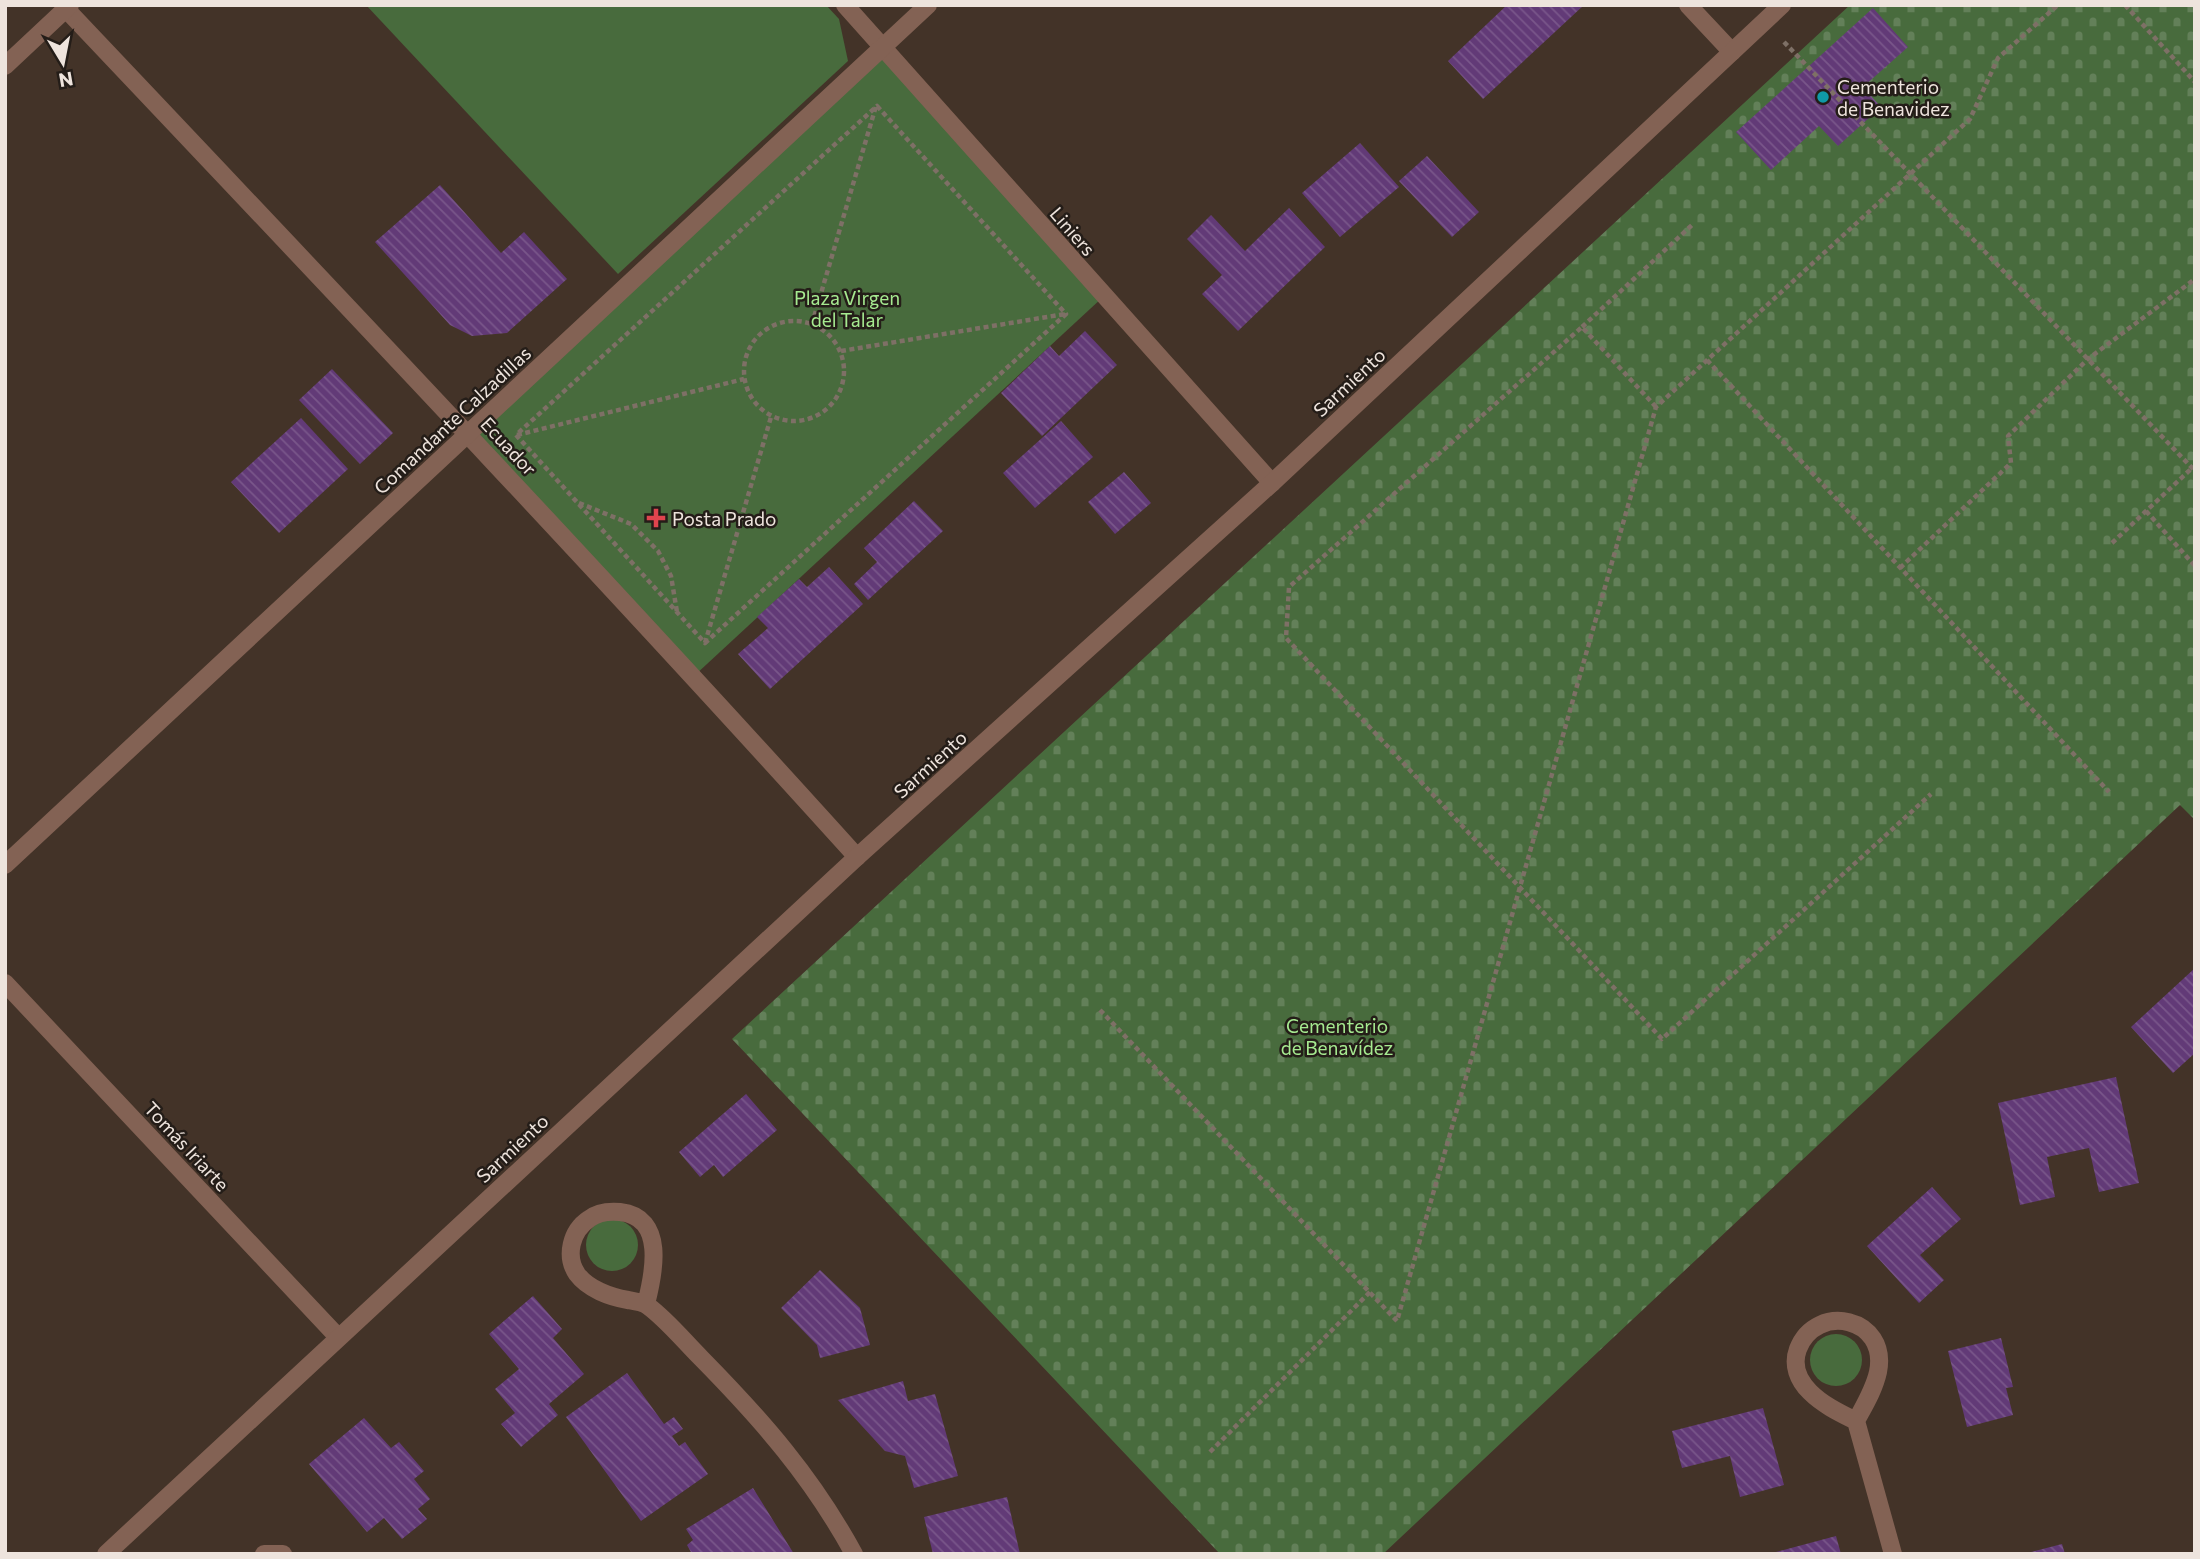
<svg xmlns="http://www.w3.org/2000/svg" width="2200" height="1559" viewBox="0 0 2200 1559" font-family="Commissioner,sans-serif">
<defs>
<pattern id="cemetery-stones" width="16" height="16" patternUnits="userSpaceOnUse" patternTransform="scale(1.75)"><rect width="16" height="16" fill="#486b3d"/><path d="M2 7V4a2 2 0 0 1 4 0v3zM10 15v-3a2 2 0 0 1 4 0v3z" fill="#638059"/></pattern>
<pattern id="building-back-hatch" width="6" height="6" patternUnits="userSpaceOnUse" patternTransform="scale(1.75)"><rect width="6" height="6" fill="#623a77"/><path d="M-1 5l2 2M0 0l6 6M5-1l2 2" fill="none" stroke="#79568a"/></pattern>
</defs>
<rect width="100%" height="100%" fill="#433328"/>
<g fill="#486b3d">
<path d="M 366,5 L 826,5 L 839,19 L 848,61 L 618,274 Z"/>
<path d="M 883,47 L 1103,297 L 694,676 L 468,433 Z"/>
<circle cx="612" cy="1245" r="26"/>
<circle cx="1836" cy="1360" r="26"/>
</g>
<path fill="url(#cemetery-stones)" d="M 1850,5 L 2195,5 L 2195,820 L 2180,805 L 1383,1554 L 1220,1554 L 732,1039 Z"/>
<g fill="url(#building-back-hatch)">
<path d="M 1507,5 L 1584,5 L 1483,99 L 1448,61 Z"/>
<path d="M 1873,8 L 1908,47 L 1863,87 L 1881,107 L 1838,146 L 1819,126 L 1771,170 L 1736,132 Z"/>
<path d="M 1360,143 L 1399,187 L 1340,237 L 1302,193 Z"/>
<path d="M 1427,156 L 1479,212 L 1452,237 L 1399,181 Z"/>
<path d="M 440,185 L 501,253 L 524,232 L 567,279 L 507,333 L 472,336 L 450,325 L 375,242 Z"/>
<path d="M 1289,208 L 1325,247 L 1238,331 L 1202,294 L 1222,275 L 1187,239 L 1211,215 L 1245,251 Z"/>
<path d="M 1085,331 L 1117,365 L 1042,436 L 1001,393 L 1050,346 L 1059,356 Z"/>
<path d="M 332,369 L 393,433 L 360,464 L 299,400 Z"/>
<path d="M 301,418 L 348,469 L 279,533 L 231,482 Z"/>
<path d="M 1061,421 L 1093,457 L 1035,508 L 1003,473 Z"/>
<path d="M 1124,472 L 1151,503 L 1115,534 L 1088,502 Z"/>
<path d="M 914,501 L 943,531 L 868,600 L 854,584 L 877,562 L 864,548 Z"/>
<path d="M 829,567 L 863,604 L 770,689 L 738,654 L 768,628 L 757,617 L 799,579 L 807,587 Z"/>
<path d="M 2195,968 L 2195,1053 L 2173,1073 L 2131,1027 Z"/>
<path d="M 2116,1077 L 2139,1183 L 2099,1192 L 2089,1148 L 2047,1157 L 2055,1197 L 2020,1205 L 1998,1103 Z"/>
<path d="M 746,1094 L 777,1130 L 723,1177 L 714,1165 L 700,1177 L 679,1152 Z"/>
<path d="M 1932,1187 L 1961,1219 L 1920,1255 L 1944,1280 L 1919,1303 L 1867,1246 Z"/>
<path d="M 820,1270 L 860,1308 L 870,1345 L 820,1358 L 817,1345 L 781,1308 Z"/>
<path d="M 533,1296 L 562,1329 L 553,1338 L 584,1374 L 549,1404 L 558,1415 L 521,1447 L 501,1424 L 515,1413 L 495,1389 L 519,1369 L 489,1334 Z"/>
<path d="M 2001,1338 L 2013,1387 L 2006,1388 L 2013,1415 L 1967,1427 L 1948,1351 Z"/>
<path d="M 627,1373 L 664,1424 L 674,1417 L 683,1429 L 672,1436 L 679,1446 L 685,1442 L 708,1474 L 641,1521 L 566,1417 Z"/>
<path d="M 903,1381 L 908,1401 L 935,1394 L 958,1476 L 914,1488 L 905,1456 L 885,1451 L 838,1400 Z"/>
<path d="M 1763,1408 L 1784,1485 L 1740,1497 L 1730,1456 L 1682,1468 L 1672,1431 Z"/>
<path d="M 364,1418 L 391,1448 L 399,1442 L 424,1471 L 414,1479 L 430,1499 L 418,1509 L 427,1519 L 402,1539 L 384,1518 L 367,1532 L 309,1464 Z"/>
<path d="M 753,1488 L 794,1554 L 692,1554 L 687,1545 L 693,1540 L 686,1529 Z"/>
<path d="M 1007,1497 L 1020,1554 L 933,1554 L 924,1517 Z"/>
<path d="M 1836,1536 L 1841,1554 L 1772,1554 L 1772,1553 Z"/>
<path d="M 2062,1544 L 2065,1554 L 2027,1554 L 2027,1553 Z"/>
</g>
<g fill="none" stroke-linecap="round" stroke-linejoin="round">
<g stroke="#7e7066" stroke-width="4.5" stroke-dasharray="5 3.5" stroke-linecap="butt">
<path d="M 2125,5 L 2195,82"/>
<path d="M 1784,42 L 2195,471"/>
<path d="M 877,106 L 1066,314 L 705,643 L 516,435 Z"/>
<circle cx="794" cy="371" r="50"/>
<path d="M 812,324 L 876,106"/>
<path d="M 1582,327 L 1692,225"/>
<path d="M 841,351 L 1065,314"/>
<path d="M 1707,360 L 2109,792"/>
<path d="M 1656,407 L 1582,327 L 1289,587 L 1286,638 L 1662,1039 L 1931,794"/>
<path d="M 517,435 L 744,379"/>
<path d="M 579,503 L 631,524 L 658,551 L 671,576 L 677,612"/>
<path d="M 2146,511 L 2195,566"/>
<path d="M 2112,543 L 2192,468"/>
<path d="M 1900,568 L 2011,463 L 2008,436 L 2088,359 L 2195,279"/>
<path d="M 705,643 L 771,417"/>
<path d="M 1100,1010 L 1397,1321 L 1656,407 L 1970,119 L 1998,58 L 2058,5"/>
<path d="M 1210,1452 L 1370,1292"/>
</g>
<g stroke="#836254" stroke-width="18">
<path d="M 845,5 L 1272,483"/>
<path d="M 1688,5 L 1732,52"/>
<path d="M 66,9 C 332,290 598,570 857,857"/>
<path d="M 5,66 L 70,5"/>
<path d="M 5,865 L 928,5"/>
<path d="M 5,983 L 338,1337"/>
<path d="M 646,1304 C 654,1273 666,1217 620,1212 C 609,1211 598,1212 589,1219 C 571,1231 565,1256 577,1274 C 588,1289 610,1297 628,1300 C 634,1301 643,1302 648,1306 C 667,1320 684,1341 701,1358 C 762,1420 812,1477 854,1554"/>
<path d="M 1856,1421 C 1840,1413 1823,1405 1810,1392 C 1798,1380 1792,1365 1798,1349 C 1816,1302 1889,1317 1878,1372 C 1874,1390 1864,1406 1856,1421 L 1893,1554"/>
<path d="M 106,1554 L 857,857 L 1272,483 L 1782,5"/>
<path d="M 264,1554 L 283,1554"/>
</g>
</g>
<circle fill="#0f9aa8" stroke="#241d18" stroke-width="2.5" cx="1823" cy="97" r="7"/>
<path fill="#e0444e" stroke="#241d18" stroke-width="2.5" d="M652.5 507.5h7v7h7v7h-7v7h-7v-7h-7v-7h7z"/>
<g text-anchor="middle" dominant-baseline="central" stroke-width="5" stroke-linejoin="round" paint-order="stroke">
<g font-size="19" fill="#eee4dd" stroke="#241d18" text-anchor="start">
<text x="1837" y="86">Cementerio<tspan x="1837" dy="22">de Benavidez</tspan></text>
<text x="672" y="518">Posta Prado</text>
</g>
<g font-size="19" fill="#eee4dd" stroke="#241d18">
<text transform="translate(1073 231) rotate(49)">Liniers</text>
<text transform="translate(1349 382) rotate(-43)">Sarmiento</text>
<text transform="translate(452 420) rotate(-43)">Comandante Calzadillas</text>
<text transform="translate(509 446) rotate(47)">Ecuador</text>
<text transform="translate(930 764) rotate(-42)">Sarmiento</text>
<text transform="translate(187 1146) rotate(47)">Tomás Iriarte</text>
<text transform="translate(512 1148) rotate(-43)">Sarmiento</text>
</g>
<g font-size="19" fill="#a6ea90" stroke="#241d18">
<text x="847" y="297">Plaza Virgen<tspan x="847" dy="22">del Talar</tspan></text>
<text x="1337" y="1025">Cementerio<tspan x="1337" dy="22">de Benavídez</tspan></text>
</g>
</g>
<rect width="2200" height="1559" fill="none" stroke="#eee4dd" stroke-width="14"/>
<g transform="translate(63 63) rotate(170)" stroke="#241d18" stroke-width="5" paint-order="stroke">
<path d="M0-5L12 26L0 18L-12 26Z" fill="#eee4dd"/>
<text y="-10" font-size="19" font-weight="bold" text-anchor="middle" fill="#eee4dd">N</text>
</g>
</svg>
